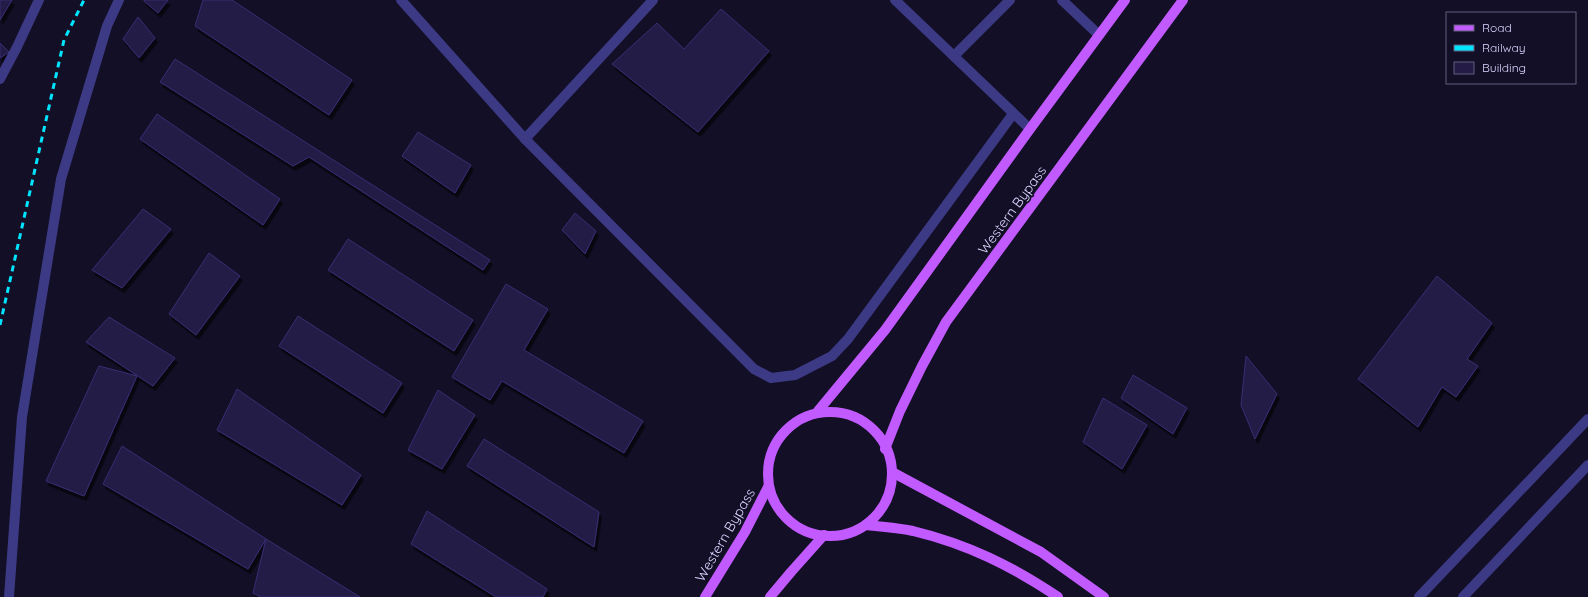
<svg xmlns="http://www.w3.org/2000/svg" width="1588" height="597" viewBox="0 0 1588 597" font-family="Quicksand,sans-serif">
<defs>
<filter id="shadow"><feDropShadow dx="2.5" dy="4.5" stdDeviation="0" flood-color="#0009"/></filter>
</defs>
<rect width="100%" height="100%" fill="#130f26"/>
<g fill="#241b47" stroke="#3b2d73" filter="url(#shadow)">
<path d="M 0,0 L 12,0 L 0,20 Z"/>
<path d="M 144,0 L 168,0 L 158,13 L 144,1 Z"/>
<path d="M 203,0 L 232,0 L 352,80 L 329,115 L 195,26 Z"/>
<path d="M 721,9 L 769,51 L 698,132 L 612,64 L 657,23 L 684,49 Z"/>
<path d="M 138,17 L 155,38 L 139,58 L 123,39 Z"/>
<path d="M 0,43 L 9,52 L 0,58 Z"/>
<path d="M 175,59 L 490,260 L 483,270 L 309,157 L 293,166 L 160,82 Z"/>
<path d="M 157,114 L 280,199 L 263,225 L 140,139 Z"/>
<path d="M 418,132 L 471,165 L 455,193 L 402,156 Z"/>
<path d="M 143,209 L 171,229 L 122,288 L 92,270 Z"/>
<path d="M 575,213 L 596,231 L 585,254 L 562,230 Z"/>
<path d="M 348,239 L 473,320 L 454,351 L 328,270 Z"/>
<path d="M 209,253 L 240,276 L 196,335 L 169,314 Z"/>
<path d="M 1437,276 L 1492,323 L 1467,359 L 1478,366 L 1456,397 L 1442,387 L 1418,427 L 1358,379 Z"/>
<path d="M 506,284 L 548,309 L 524,350 L 643,421 L 624,453 L 502,381 L 490,400 L 452,377 Z"/>
<path d="M 298,316 L 402,383 L 383,413 L 279,346 Z"/>
<path d="M 109,317 L 175,358 L 153,386 L 86,342 Z"/>
<path d="M 1246,356 L 1277,394 L 1255,439 L 1241,405 Z"/>
<path d="M 99,366 L 137,376 L 84,496 L 46,481 Z"/>
<path d="M 1133,375 L 1187,408 L 1173,434 L 1121,398 Z"/>
<path d="M 237,389 L 361,475 L 342,505 L 217,430 Z"/>
<path d="M 438,390 L 475,415 L 442,469 L 408,450 Z"/>
<path d="M 1103,398 L 1147,425 L 1122,469 L 1083,442 Z"/>
<path d="M 484,439 L 599,512 L 594,547 L 467,466 Z"/>
<path d="M 122,446 L 266,539 L 248,569 L 103,484 Z"/>
<path d="M 427,511 L 547,589 L 543,597 L 496,597 L 411,544 Z"/>
<path d="M 266,539 L 360,597 L 261,597 L 253,593 Z"/>
</g>
<g fill="none" stroke-linecap="round" stroke-linejoin="round">
<g stroke="#3d3a85" stroke-width="10">
<path d="M 401,0 L 525,139 L 754,369 L 771,378 L 795,375 L 832,356 L 848,339 L 1013,114"/>
<path d="M 895,0 L 1030,129"/>
<path d="M 1062,0 L 1099,35"/>
<path d="M 954,56 L 1010,0"/>
<path d="M 0,79 L 17,47 L 39,0"/>
<path d="M 525,139 L 653,0"/>
<path d="M 9,597 L 22,417 L 61,179 L 107,26 L 119,0"/>
<path d="M 1419,597 L 1588,419"/>
<path d="M 1463,597 L 1588,465"/>
</g>
<g stroke="#c25bff" stroke-width="10">
<path d="M 818,411 L 885,330 L 1030,129 L 1125,0"/>
<circle cx="830" cy="474" r="62"/>
<path d="M 885,449 L 900,411 L 922,366 L 946,322 L 1183,0"/>
<path d="M 892,472 L 1041,552 L 1104,597"/>
<path d="M 867,525 C 882,527 898,528 913,531 C 967,544 1012,566 1058,597"/>
<path d="M 705,597 L 745,532 L 768,487"/>
<path d="M 770,597 L 791,572 L 824,535"/>
</g>
<path stroke="#00e5ff" stroke-width="3" stroke-dasharray="6 5" stroke-linecap="butt" d="M 0,325 L 64,40 L 84,0"/>
</g>
<g text-anchor="middle" dominant-baseline="central" stroke-width="3.5" stroke-linejoin="round" paint-order="stroke">
<g font-size="14" fill="#d9d4ff" stroke="#130f26">
<text transform="translate(1012 210) rotate(-54)">Western Bypass</text>
<text transform="translate(725 535) rotate(-60)">Western Bypass</text>
</g>
</g>
<rect x="1446" y="12" width="130" height="72" fill="#130f26" stroke="#625e7d"/>
<rect x="1454" y="25" width="20" height="6" fill="#c25bff" stroke="#625e7d"/>
<text x="1482" y="32" font-size="12" fill="#d9d4ff">Road</text>
<rect x="1454" y="45" width="20" height="6" fill="#00e5ff" stroke="#625e7d"/>
<text x="1482" y="52" font-size="12" fill="#d9d4ff">Railway</text>
<rect x="1454" y="62" width="20" height="12" fill="#241b47" stroke="#625e7d"/>
<text x="1482" y="72" font-size="12" fill="#d9d4ff">Building</text>
</svg>
